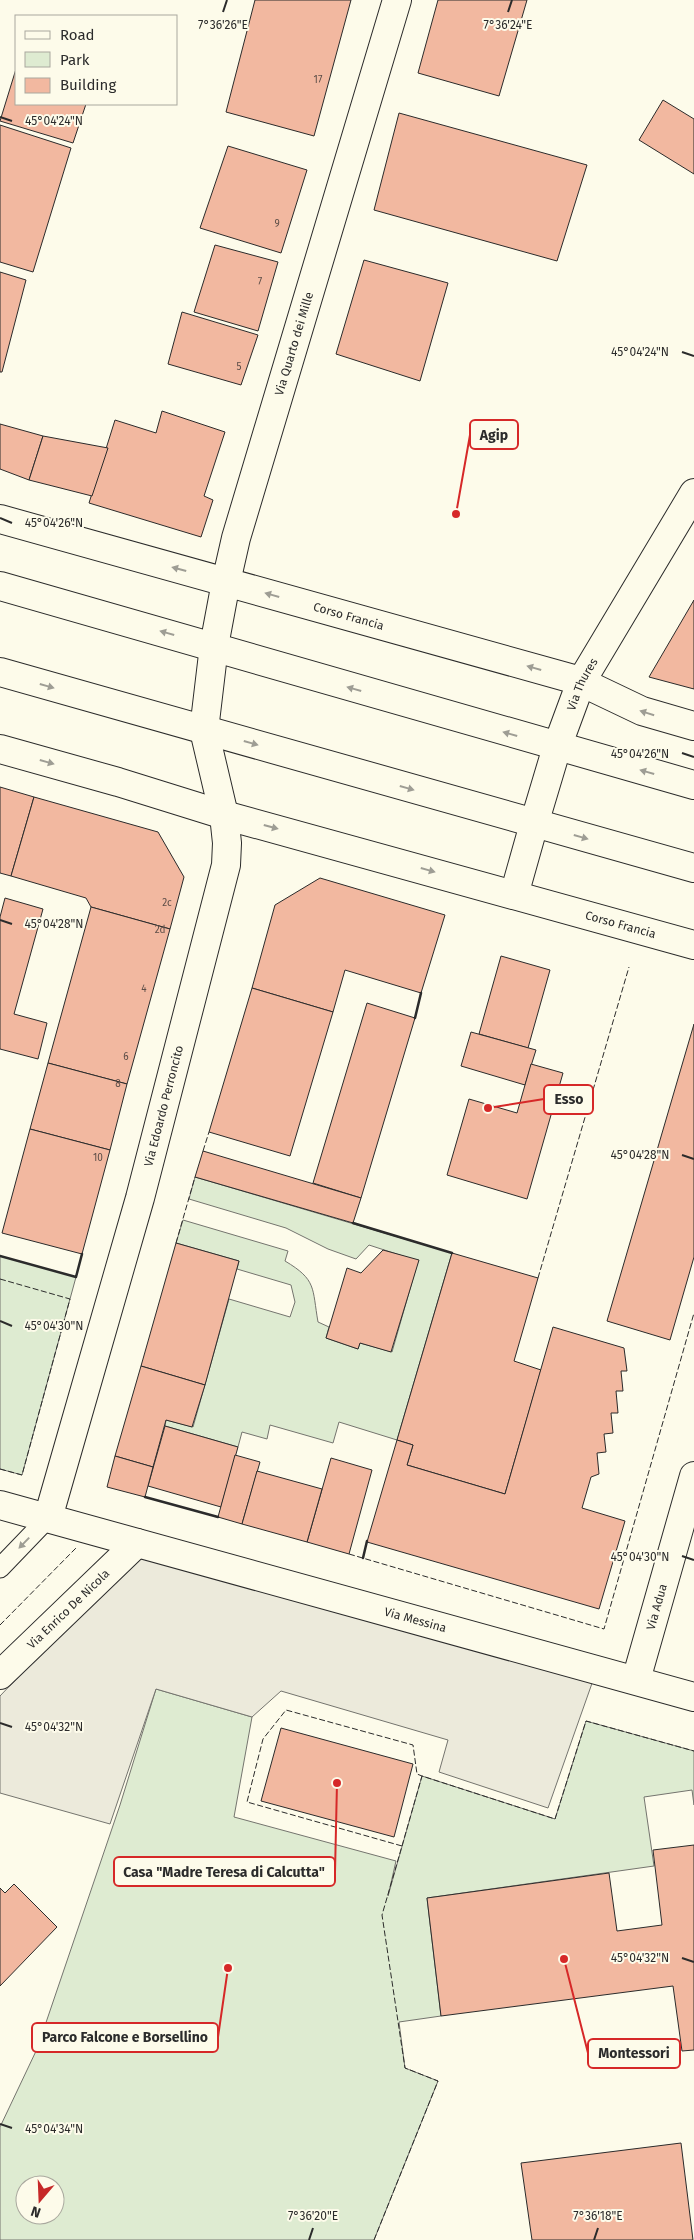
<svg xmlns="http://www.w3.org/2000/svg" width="694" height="2240" viewBox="0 0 694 2240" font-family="'Fira Sans',sans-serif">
<rect width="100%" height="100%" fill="#fdfbea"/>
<g fill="#deebd1" stroke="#74746e" fill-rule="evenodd">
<path d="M 195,1177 L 452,1253 L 397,1440 L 339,1422 L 333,1443 L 270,1425 L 267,1439 L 242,1432 L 238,1447 L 165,1426 L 166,1420 L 193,1427 L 229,1299 L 290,1317 L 295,1302 L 291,1285 L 237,1269 L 239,1261 L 176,1243 L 183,1220 L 288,1251 L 285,1261 C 317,1280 312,1288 318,1322 L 329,1327 L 326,1338 L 358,1349 L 360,1343 L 392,1352 L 418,1261 L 369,1245 L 356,1259 L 328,1249 L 286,1228 L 189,1199 Z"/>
<path d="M 0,1256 L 76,1277 L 22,1475 L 0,1469 Z"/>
<path d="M 156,1689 L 252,1717 L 234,1817 L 396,1861 L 388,1896 L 422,1776 L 555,1819 L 586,1721 L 694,1751 L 694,1805 L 692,1790 L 644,1797 L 654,1866 L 427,1898 L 441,2016 L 399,2022 L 405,2068 L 438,2081 L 374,2240 L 0,2240 L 0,2127 L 37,2049 L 120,1805 ZM 25,2185 L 55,2185 L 55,2215 L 25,2215 Z"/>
</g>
<path fill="#eceadb" stroke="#74746e" d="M 139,1550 L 596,1672 L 548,1808 L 439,1772 L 448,1740 L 281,1691 L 252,1717 L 156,1689 L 110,1824 L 0,1793 L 0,1696 Z"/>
<g fill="#f2b8a0" stroke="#2b2b2b">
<path d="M 255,0 L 351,0 L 314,136 L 226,112 Z"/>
<path d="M 438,0 L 527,0 L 499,96 L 418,73 Z"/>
<path d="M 16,69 L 16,104 L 86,104 L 73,143 L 0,121 Z"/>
<path d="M 663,100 L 694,119 L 694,174 L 639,140 Z"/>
<path d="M 399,113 L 587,165 L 557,261 L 374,210 Z"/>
<path d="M 0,125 L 71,148 L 33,272 L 0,262 Z"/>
<path d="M 228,146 L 307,170 L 281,253 L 200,228 Z"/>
<path d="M 215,245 L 278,262 L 258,331 L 194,312 Z"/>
<path d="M 364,260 L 448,283 L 420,381 L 336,354 Z"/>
<path d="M 0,272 L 26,280 L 2,372 L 0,372 Z"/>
<path d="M 182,312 L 258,335 L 241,385 L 168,364 Z"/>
<path d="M 162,411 L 225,432 L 204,496 L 213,500 L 201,537 L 89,503 L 115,420 L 156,433 Z"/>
<path d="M 0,424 L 43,436 L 29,480 L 0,469 Z"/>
<path d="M 43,436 L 108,448 L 92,496 L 29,480 Z"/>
<path d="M 694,600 L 694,689 L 649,677 Z"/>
<path d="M 0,787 L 34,797 L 11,876 L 0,873 Z"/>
<path d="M 34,797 L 158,832 L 184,877 L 170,929 L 91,907 L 86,898 L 11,876 Z"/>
<path d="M 320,878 L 445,915 L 421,993 L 345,970 L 333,1012 L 252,988 L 275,905 Z"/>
<path d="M 5,898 L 43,909 L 14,1014 L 47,1023 L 38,1059 L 0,1049 L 0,917 Z"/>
<path d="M 91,907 L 170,929 L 127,1084 L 48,1063 Z"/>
<path d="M 501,956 L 550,970 L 528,1048 L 479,1034 Z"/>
<path d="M 252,988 L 333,1012 L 290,1156 L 209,1132 Z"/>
<path d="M 367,1003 L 415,1018 L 361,1198 L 313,1183 Z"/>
<path d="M 694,1024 L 694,1257 L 670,1340 L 607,1321 Z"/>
<path d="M 471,1032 L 536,1050 L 525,1085 L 461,1066 Z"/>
<path d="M 48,1063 L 127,1084 L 110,1150 L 30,1129 Z"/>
<path d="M 531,1064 L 563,1073 L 527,1199 L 447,1175 L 469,1099 L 517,1113 Z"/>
<path d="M 30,1129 L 110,1150 L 82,1254 L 2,1233 Z"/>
<path d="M 203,1151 L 361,1198 L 353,1223 L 195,1177 Z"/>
<path d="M 176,1243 L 239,1261 L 205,1385 L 141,1366 Z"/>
<path d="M 383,1250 L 419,1260 L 391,1352 L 360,1343 L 358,1349 L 326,1338 L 347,1268 L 361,1273 Z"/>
<path d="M 452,1253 L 538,1278 L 514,1361 L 541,1370 L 505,1494 L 407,1465 L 413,1445 L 397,1440 Z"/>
<path d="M 553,1327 L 624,1348 L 627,1371 L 621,1371 L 623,1391 L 616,1391 L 618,1413 L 611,1413 L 613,1433 L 604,1434 L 606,1452 L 597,1453 L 599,1474 L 591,1477 L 582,1508 L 625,1521 L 599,1609 L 367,1542 L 397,1440 L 413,1445 L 407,1465 L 505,1494 Z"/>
<path d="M 141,1366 L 205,1385 L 192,1427 L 166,1420 L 153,1467 L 115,1456 Z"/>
<path d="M 165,1426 L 238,1447 L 221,1507 L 148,1486 Z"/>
<path d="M 235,1455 L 260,1462 L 242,1524 L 218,1517 Z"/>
<path d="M 115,1456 L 153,1467 L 145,1497 L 107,1487 Z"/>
<path d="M 331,1458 L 372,1470 L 349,1554 L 307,1542 Z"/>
<path d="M 257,1471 L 322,1489 L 307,1542 L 242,1524 Z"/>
<path d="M 281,1728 L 413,1764 L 394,1837 L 261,1801 Z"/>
<path d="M 694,1845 L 694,2050 L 682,2051 L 673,1986 L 441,2016 L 427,1898 L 609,1873 L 617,1931 L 662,1925 L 653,1850 Z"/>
<path d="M 14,1884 L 57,1927 L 0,1986 L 0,1888 L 5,1893 Z"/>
<path d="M 681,2143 L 693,2240 L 532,2240 L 521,2163 Z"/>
</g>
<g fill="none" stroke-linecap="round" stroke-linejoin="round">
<defs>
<path id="service" d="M 0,1568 L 48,1518"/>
<g id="minor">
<path id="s1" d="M 0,519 L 577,680 L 642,711 L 694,726"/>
<path id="s2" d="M 0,749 L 118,782 L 224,815 L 694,945"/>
<path d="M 514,895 L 534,824"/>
<path id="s3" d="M 0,1505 L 694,1697"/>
<path id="s4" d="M 48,1518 L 140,1198 L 226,865 L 227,843 L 224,815 L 204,730 L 214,646 L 226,582 L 236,538 L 397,0"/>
<path id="s5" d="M 0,1675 L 137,1543"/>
<path id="s6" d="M 636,1680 L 694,1476"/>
</g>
<g id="tertiary">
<path id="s7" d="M 534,824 L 557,747 L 581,682 L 694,493"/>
</g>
<g id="primary">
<path d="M 0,586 L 694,785"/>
<path d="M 0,672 L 694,868"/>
</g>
</defs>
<use href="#service" stroke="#2b2b2b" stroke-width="21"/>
<use href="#minor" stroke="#2b2b2b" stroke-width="30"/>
<use href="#tertiary" stroke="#2b2b2b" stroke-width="30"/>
<use href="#primary" stroke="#2b2b2b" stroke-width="30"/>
<use href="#service" stroke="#fdfbea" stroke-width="19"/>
<use href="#minor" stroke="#fdfbea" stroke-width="28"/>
<use href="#tertiary" stroke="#fdfbea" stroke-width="28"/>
<use href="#primary" stroke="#fdfbea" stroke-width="28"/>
<g stroke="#2b2b2b" stroke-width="1" stroke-dasharray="6 2.5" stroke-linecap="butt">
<path d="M 203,1151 L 209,1132"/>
<path d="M 176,1243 L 195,1177"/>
<path d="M 538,1278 L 629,967"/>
<path d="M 0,1279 L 70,1299 L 22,1475 L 0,1469"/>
<path d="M 349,1554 L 604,1629 L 694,1313"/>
<path d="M 0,1625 L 76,1548"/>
<path d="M 402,1846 L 422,1776 L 555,1819 L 586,1721 L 694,1751"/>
<path d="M 374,2240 L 438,2081 L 405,2068 L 382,1915 L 402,1846 L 247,1802 L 263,1739 L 286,1710 L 413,1745 L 417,1774 L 422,1776"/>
</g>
<g stroke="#2b2b2b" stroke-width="2.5">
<path d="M 415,1018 L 421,993"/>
<path d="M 353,1223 L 452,1253"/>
<path d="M 0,1256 L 76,1277 L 82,1254"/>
<path d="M 145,1497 L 218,1517"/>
<path d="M 363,1558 L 367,1541"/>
</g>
</g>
<defs><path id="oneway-solid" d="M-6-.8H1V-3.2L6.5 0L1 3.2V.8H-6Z" transform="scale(1.25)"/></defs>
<g fill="#9e9d94">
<use href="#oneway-solid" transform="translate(179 569) rotate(-165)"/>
<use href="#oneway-solid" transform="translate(272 595) rotate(-164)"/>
<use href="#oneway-solid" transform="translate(167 633) rotate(-164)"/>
<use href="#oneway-solid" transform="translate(534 668) rotate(-164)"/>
<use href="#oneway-solid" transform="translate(47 686) rotate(16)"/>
<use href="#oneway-solid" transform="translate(354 689) rotate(-164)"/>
<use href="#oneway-solid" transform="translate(647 713) rotate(-163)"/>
<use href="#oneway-solid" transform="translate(510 734) rotate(-164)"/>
<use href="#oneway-solid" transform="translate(251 743) rotate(16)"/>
<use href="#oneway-solid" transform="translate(47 762) rotate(16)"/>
<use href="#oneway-solid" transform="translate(647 772) rotate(-164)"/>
<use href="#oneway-solid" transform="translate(407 788) rotate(16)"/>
<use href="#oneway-solid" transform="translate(271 827) rotate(15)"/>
<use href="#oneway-solid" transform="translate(581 837) rotate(16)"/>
<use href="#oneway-solid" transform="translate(428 870) rotate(16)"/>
<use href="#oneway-solid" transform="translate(24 1543) rotate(134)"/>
</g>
<path fill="none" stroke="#2b2b2b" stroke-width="2" d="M 223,12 L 227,0M 508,12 L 512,0M 0,117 L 12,121M 682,352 L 694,356M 0,518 L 12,523M 682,753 L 694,757M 0,920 L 12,924M 682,1155 L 694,1159M 0,1321 L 12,1326M 682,1556 L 694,1560M 0,1723 L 12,1727M 682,1958 L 694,1962M 0,2124 L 12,2128M 309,2240 L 313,2228M 594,2240 L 598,2228"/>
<g text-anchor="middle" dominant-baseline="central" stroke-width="4" stroke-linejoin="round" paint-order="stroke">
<g font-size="10" fill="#5d4e48">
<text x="318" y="80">17</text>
<text x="277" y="224">9</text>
<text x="260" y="282">7</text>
<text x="239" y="367">5</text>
<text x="167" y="903">2c</text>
<text x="160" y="930">2d</text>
<text x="144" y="989">4</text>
<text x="126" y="1057">6</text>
<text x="118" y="1084">8</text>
<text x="98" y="1158">10</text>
</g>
<g font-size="12" fill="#2b2b2b" stroke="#fdfbea">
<text stroke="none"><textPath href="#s4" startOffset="1212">Via Quarto dei Mille</textPath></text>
<text stroke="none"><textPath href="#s1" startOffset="362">Corso Francia</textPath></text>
<text stroke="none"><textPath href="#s7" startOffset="148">Via Thures</textPath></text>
<text stroke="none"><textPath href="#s2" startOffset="645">Corso Francia</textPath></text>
<text stroke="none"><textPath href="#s4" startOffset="428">Via Edoardo Perroncito</textPath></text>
<text stroke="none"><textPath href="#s6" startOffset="76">Via Adua</textPath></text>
<text stroke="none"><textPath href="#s5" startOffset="95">Via Enrico De Nicola</textPath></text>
<text stroke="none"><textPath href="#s3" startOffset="431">Via Messina</textPath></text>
</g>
</g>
<g font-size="12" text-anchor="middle" fill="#2b2b2b" stroke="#fdfbea" stroke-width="4" stroke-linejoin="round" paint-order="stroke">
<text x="508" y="29">7°36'24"E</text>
<text x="223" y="29">7°36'26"E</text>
<text x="54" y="125">45°04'24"N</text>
<text x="640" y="356">45°04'24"N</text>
<text x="54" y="527">45°04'26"N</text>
<text x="640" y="758">45°04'26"N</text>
<text x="54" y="928">45°04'28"N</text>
<text x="640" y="1159">45°04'28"N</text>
<text x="54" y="1330">45°04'30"N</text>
<text x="640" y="1561">45°04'30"N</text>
<text x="54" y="1731">45°04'32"N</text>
<text x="640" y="1962">45°04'32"N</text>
<text x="54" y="2133">45°04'34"N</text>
<text x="313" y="2220">7°36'20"E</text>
<text x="598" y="2220">7°36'18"E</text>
</g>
<path fill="none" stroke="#d62828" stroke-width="2" d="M456 514L470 435M488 1108L544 1099M337 1783L335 1872M228 1968L218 2037M564 1959L588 2053"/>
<g fill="#d62828" stroke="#fdfbea" stroke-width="2">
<circle cx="456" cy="514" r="5"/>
<circle cx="488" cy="1108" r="5"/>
<circle cx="337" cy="1783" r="5"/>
<circle cx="228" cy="1968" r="5"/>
<circle cx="564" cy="1959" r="5"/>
</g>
<g fill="#fdfbea" stroke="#d62828" stroke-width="2">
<rect x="470" y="420" width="48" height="29" rx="5"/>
<rect x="544" y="1085" width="49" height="29" rx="5"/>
<rect x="114" y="1857" width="221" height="29" rx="5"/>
<rect x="32" y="2023" width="186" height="29" rx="5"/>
<rect x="588" y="2039" width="92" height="29" rx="5"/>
</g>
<g font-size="14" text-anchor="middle" font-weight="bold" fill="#2b2b2b">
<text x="494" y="440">Agip</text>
<text x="569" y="1104">Esso</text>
<text x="224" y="1877">Casa "Madre Teresa di Calcutta"</text>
<text x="125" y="2042">Parco Falcone e Borsellino</text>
<text x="634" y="2058">Montessori</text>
</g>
<rect x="15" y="15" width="162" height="90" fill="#fdfbea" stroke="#a9a89e"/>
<rect x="25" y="31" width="25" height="8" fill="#fdfbea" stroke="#a9a89e"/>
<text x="60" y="40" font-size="15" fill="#2b2b2b">Road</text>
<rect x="25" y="52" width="25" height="15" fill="#deebd1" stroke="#a9a89e"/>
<text x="60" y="65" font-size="15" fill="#2b2b2b">Park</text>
<rect x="25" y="78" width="25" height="15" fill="#f2b8a0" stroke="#a9a89e"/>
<text x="60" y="90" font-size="15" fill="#2b2b2b">Building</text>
<g transform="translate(40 2200) rotate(199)"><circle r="24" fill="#fdfbea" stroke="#a9a89e"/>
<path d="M0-4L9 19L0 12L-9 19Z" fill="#c62828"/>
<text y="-8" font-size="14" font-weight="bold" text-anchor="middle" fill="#2b2b2b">N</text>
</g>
</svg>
